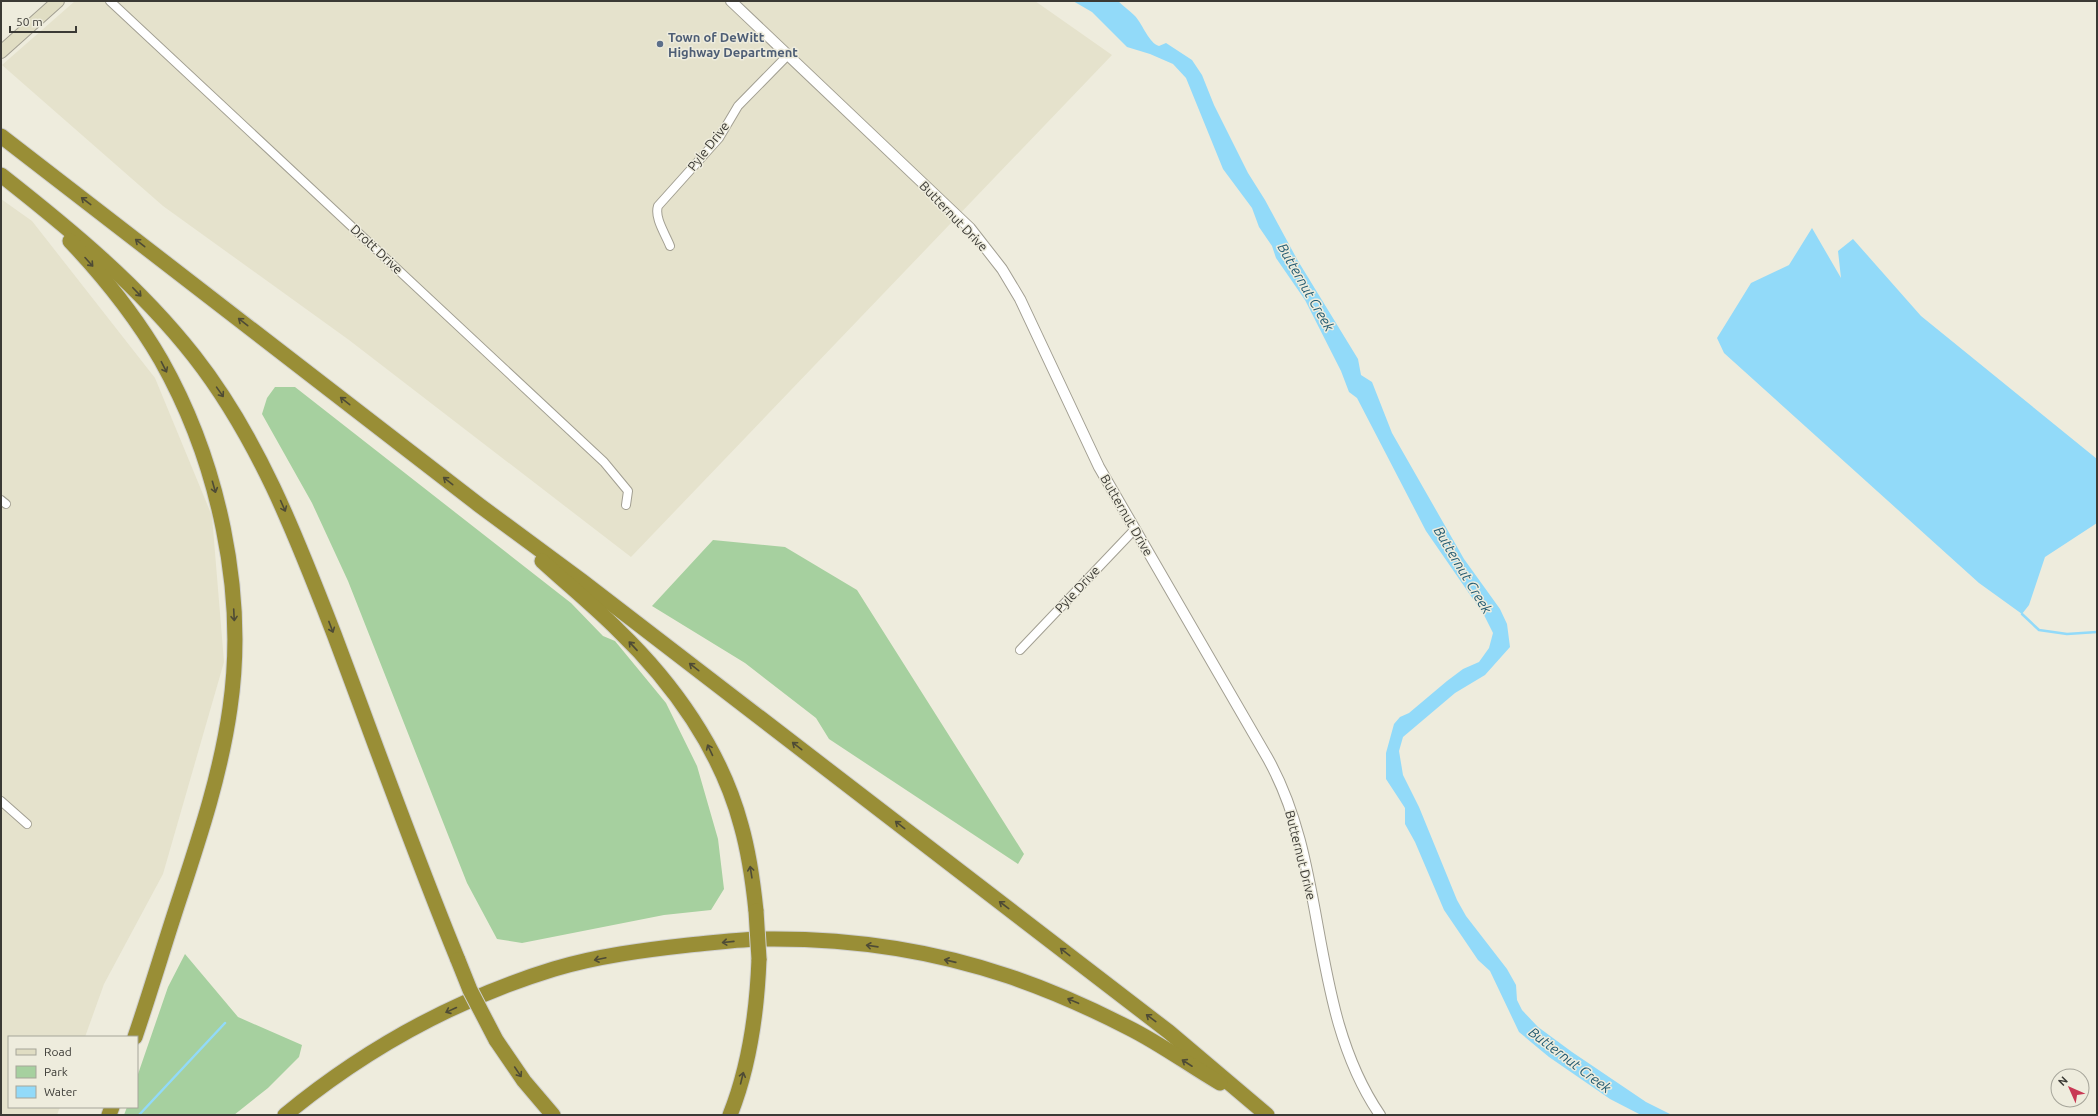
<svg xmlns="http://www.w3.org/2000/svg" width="2098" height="1116" viewBox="0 0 2098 1116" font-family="Ubuntu,sans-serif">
<rect width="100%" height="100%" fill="#eeecdd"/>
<g fill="#e5e2cc">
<path d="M 75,1 L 1035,1 L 1112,55 L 631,557 L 349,340 L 163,206 L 2,65 Z"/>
<path d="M 1,199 L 32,221 L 155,378 L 212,516 L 224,662 L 163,874 L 104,984 L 85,1037 L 9,1037 L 9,1107 L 60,1107 L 57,1115 L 1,1115 Z"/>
</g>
<g fill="#a6d09f">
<path d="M 275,387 L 295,387 L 571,603 L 603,636 L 615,641 L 666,703 L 697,766 L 718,839 L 724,889 L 711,910 L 664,915 L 522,943 L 497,939 L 467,883 L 348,581 L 312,503 L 262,414 L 267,398 Z"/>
<path d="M 713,540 L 785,547 L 857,590 L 1024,854 L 1018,864 L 829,739 L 816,718 L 745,663 L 652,606 Z"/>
<path d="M 185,954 L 238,1017 L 302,1045 L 299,1057 L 268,1088 L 234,1115 L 124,1115 L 127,1107 L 137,1107 L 137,1077 L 168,987 Z"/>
</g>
<g fill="#92daf9">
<path d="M 1073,1 L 1118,1 C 1123,6 1130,11 1135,16 C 1143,25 1149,43 1159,46 L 1166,43 L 1192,60 L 1202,75 L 1214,105 L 1248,173 L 1265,200 L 1298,261 L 1358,359 L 1361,375 L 1372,382 L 1392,433 L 1464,559 L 1500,609 L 1507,624 L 1510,647 L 1485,675 L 1455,693 L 1403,737 L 1399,751 L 1403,775 L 1419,807 L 1457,900 L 1466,916 L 1507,969 L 1516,985 L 1517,1000 L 1522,1010 L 1538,1027 L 1572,1052 L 1646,1102 L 1672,1115 L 1641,1115 L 1610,1099 L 1549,1057 L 1519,1032 L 1490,971 L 1478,960 L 1444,910 L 1415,842 L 1405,824 L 1405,808 L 1386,779 L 1386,753 L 1394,724 L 1400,717 L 1409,713 L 1447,681 L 1463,669 L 1479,662 L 1489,648 L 1493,633 L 1484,615 L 1426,531 L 1357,398 L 1349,392 L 1341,371 L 1305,300 L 1276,258 L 1272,246 L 1259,227 L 1252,208 L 1223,169 L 1186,78 L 1173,64 L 1150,54 L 1127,47 L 1092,12 Z"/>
<path d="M 1812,228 L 1841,278 L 1838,251 L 1853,239 L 1921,316 L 2097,459 L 2097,523 L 2045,557 L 2029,605 L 2022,614 L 1979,583 L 1724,353 L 1717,338 L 1751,283 L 1789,265 Z"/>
</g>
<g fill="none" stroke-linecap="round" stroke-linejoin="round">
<g stroke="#92daf9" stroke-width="2.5">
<path d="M 2022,614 L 2039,630 L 2067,634 L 2097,632"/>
<path d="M 139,1115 L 225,1023"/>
</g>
<defs>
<g id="minor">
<path d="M 110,1 L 604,462 L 628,491 L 626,505"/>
<path d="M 670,246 C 666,235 654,218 658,206 L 719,138 L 738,106 L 788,55"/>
<path d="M 1,500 L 6,504"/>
<path d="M 1020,650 L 1135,529"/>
<path d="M 1,801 L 27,824"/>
</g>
<path id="tertiary" d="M 731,1 L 970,228 L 1002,269 L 1020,299 L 1099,467 L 1267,757 C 1330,868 1307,1008 1380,1115"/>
<path id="secondary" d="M 1,52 L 58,1"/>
<g id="motorway">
<path d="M 1,136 L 479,505 L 582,581 L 1169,1032 L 1267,1115"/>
<path d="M 1,175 C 71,230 139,286 194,356 C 259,439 296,536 334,634 C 375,743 414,853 458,960"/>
<path d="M 70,241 C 104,277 136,317 161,360 C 218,461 247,592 230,708 C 221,772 201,833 181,894 C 165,942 151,990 135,1037"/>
<path d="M 542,561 C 567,584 594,606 618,630 C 673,683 721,750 741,825 C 749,853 753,882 756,911"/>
<path d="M 496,1040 L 524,1081 L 553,1115"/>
<path d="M 109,1115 L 112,1107"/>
<path d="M 285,1115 C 364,1050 456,999 554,969 C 597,956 644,950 689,945 C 714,943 739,939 764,939 C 846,938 931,950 1008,976 C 1050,990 1090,1008 1129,1028 C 1161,1044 1189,1065 1220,1083"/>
<path d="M 730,1115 C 750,1065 757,1012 759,959"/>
</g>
</defs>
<use href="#minor" stroke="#a29f92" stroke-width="10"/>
<use href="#tertiary" stroke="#a29f92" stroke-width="12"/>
<use href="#secondary" stroke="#a29f92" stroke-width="14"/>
<use href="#motorway" stroke="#d0d0cf" stroke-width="17"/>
<use href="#minor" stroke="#fff" stroke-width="8"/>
<use href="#tertiary" stroke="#fff" stroke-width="10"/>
<use href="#secondary" stroke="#e0ddc3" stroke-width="12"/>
<use href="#motorway" stroke="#998e36" stroke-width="15"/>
<defs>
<g id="motorway-bridge">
<path d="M 756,911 L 759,959"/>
<path d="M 458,960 L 470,990 L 496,1040"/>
</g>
</defs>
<use href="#motorway-bridge" stroke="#d0d0cf" stroke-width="17" stroke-linecap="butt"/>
<use href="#motorway-bridge" stroke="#998e36" stroke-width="15"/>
</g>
<defs><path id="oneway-shaft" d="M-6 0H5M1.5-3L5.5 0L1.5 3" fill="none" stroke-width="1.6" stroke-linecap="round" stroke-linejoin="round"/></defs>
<g stroke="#4e4b35">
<use href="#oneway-shaft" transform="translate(86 201) rotate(-143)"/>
<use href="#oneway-shaft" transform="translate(140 243) rotate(-142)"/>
<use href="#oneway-shaft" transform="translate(89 262) rotate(48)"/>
<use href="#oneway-shaft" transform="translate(137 292) rotate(46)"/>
<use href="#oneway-shaft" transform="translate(243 322) rotate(-142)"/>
<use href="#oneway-shaft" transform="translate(164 367) rotate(63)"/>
<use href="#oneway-shaft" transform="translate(220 392) rotate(55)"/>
<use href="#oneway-shaft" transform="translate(345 401) rotate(-142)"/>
<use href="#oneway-shaft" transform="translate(448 481) rotate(-142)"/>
<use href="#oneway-shaft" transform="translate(214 487) rotate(74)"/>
<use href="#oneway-shaft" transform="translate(283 506) rotate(66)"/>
<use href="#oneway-shaft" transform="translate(234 615) rotate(87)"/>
<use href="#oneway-shaft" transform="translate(331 627) rotate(69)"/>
<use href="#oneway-shaft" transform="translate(633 646) rotate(-133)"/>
<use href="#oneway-shaft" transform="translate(694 667) rotate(-142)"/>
<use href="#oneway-shaft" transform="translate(797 746) rotate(-142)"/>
<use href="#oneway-shaft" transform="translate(710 750) rotate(-115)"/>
<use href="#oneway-shaft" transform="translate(900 825) rotate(-142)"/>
<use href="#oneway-shaft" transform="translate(751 872) rotate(-99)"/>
<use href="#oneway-shaft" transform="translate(1004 905) rotate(-143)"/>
<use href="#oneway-shaft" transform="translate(728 942) rotate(174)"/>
<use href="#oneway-shaft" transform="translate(872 946) rotate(-172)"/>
<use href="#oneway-shaft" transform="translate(1065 952) rotate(-142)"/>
<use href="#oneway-shaft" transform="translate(600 959) rotate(168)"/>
<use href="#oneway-shaft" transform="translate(950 961) rotate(-167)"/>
<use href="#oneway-shaft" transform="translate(1073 1001) rotate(-157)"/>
<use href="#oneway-shaft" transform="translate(451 1010) rotate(155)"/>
<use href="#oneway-shaft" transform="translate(1151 1018) rotate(-143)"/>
<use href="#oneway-shaft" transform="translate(1187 1063) rotate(-147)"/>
<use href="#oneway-shaft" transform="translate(518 1072) rotate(56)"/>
<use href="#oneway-shaft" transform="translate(742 1078) rotate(-76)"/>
</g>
<circle fill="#5c6f8a" stroke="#eeecdd" stroke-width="1.5" cx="660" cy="44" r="4"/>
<g text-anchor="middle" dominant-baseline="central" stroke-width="3" stroke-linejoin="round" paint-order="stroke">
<g font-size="13" font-weight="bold" fill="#4e5e75" stroke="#eeecdd" text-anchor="start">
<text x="668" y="37">Town of DeWitt<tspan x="668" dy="15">Highway Department</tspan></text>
</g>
<g font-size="13" fill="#3b3a35" stroke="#eeecdd">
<text transform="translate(708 146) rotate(-52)">Pyle Drive</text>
<text transform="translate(954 216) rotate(46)">Butternut Drive</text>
<text transform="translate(377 249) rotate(43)">Drott Drive</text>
<text transform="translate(1127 515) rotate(60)">Butternut Drive</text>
<text transform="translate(1077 589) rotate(-47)">Pyle Drive</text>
<text transform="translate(1301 855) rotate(76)">Butternut Drive</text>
</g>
<g font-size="14" font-style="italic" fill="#245c72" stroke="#eeecdd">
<text transform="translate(1306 287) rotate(60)">Butternut Creek</text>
<text transform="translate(1463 570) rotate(59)">Butternut Creek</text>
<text transform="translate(1570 1060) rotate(37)">Butternut Creek</text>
</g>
</g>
<rect width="2098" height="1116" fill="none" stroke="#3b3a35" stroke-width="4"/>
<rect x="8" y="1036" width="130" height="72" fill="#eeecdd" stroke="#a6a59a"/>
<rect x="16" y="1049" width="20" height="6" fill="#e0ddc3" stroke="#a6a59a"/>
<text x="44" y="1056" font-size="12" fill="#3b3a35">Road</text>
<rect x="16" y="1066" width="20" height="12" fill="#a6d09f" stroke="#a6a59a"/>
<text x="44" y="1076" font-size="12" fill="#3b3a35">Park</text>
<rect x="16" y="1086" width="20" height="12" fill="#92daf9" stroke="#a6a59a"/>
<text x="44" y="1096" font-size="12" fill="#3b3a35">Water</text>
<g transform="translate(2070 1088) rotate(315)"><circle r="19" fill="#eeecdd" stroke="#a6a59a"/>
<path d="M0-3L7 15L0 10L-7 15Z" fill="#c83854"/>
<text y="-6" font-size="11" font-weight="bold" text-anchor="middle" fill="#3b3a35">N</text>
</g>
<path d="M10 26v6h66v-6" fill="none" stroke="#3b3a35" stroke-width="2"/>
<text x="16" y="26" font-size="12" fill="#3b3a35" stroke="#eeecdd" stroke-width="3" paint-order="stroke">50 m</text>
</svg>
